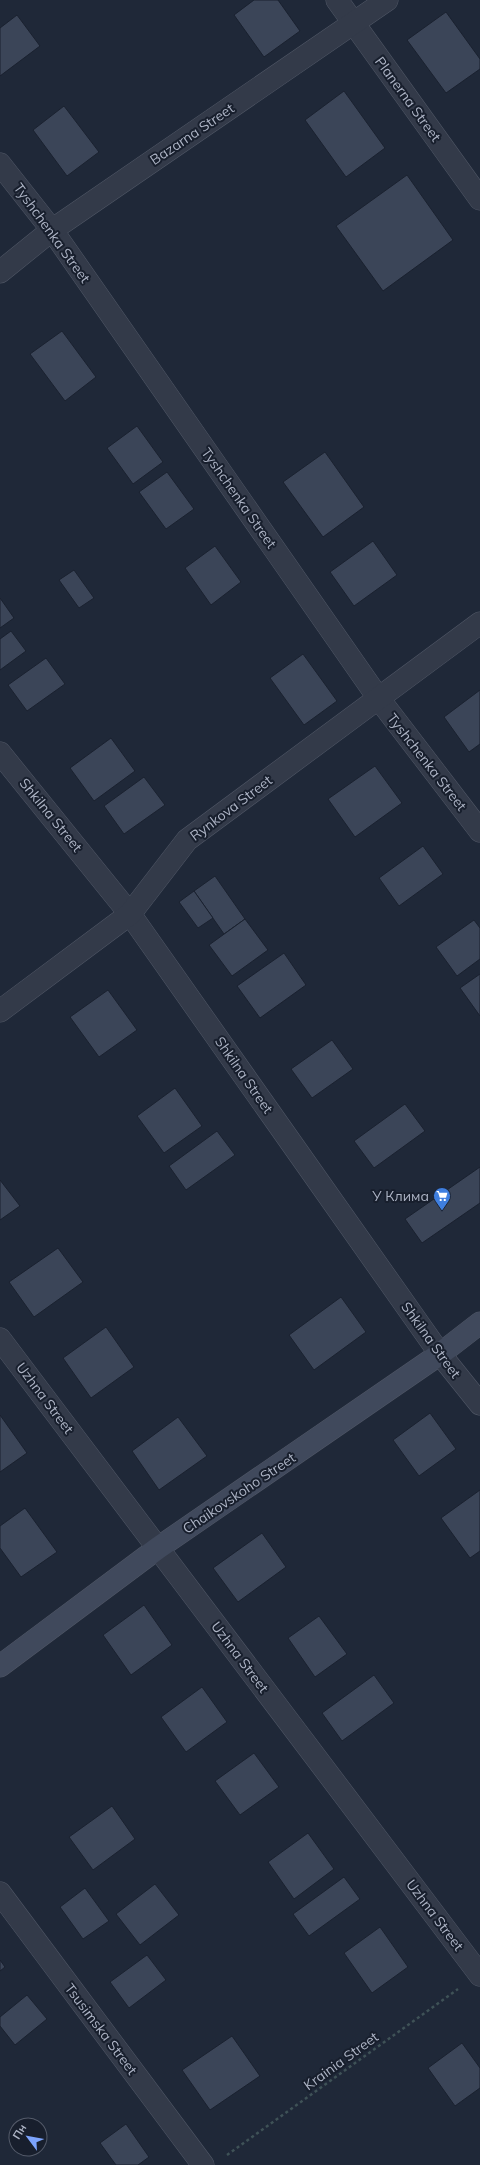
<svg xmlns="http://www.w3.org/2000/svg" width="480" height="2165" viewBox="0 0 480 2165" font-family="Mulish,sans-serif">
<rect width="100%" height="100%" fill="#1f2838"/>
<g fill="#3b4558" stroke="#1a212f">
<path d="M 254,0 L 278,0 L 300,31 L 264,57 L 234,15 Z"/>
<path d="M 446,12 L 480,59 L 480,69 L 446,93 L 407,40 Z"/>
<path d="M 17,15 L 40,46 L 0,76 L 0,28 Z"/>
<path d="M 344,91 L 385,148 L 346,177 L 305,120 Z"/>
<path d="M 64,106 L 99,152 L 67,176 L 33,130 Z"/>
<path d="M 407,175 L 453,240 L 383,291 L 336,226 Z"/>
<path d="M 62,331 L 96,377 L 65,401 L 30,354 Z"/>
<path d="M 137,426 L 163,462 L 133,484 L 107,448 Z"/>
<path d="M 325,452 L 364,507 L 323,537 L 283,482 Z"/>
<path d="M 167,472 L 194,509 L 166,529 L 139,492 Z"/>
<path d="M 373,541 L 397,575 L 354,606 L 330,572 Z"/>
<path d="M 215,546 L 241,582 L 211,605 L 185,568 Z"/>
<path d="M 74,570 L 94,598 L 79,608 L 59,580 Z"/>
<path d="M 0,598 L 14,618 L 0,628 Z"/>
<path d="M 11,631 L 26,651 L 0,670 L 0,639 Z"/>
<path d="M 303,654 L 337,701 L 304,725 L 270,678 Z"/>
<path d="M 46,658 L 65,684 L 27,711 L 8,685 Z"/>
<path d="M 480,690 L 480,744 L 469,752 L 444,717 Z"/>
<path d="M 111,738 L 135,771 L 94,801 L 70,768 Z"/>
<path d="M 375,766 L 402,803 L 355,837 L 328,799 Z"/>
<path d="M 144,777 L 165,805 L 124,834 L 104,806 Z"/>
<path d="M 423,846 L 443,874 L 399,906 L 379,878 Z"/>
<path d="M 215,876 L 245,919 L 224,934 L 194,891 Z"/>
<path d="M 194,891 L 213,918 L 198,928 L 179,902 Z"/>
<path d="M 245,919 L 268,950 L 232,976 L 209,945 Z"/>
<path d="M 474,920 L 480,928 L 480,959 L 457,976 L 436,947 Z"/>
<path d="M 284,953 L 306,985 L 260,1018 L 237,986 Z"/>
<path d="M 480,974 L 480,1016 L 460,988 Z"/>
<path d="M 108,990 L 137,1030 L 99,1057 L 70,1017 Z"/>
<path d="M 332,1040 L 353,1069 L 312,1098 L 291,1069 Z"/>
<path d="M 175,1088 L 202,1126 L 164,1153 L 137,1116 Z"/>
<path d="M 405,1104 L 425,1131 L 374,1168 L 354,1141 Z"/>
<path d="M 217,1131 L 235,1155 L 186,1190 L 169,1166 Z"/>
<path d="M 480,1167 L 480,1203 L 422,1243 L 405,1219 Z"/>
<path d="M 0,1180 L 20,1206 L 0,1220 Z"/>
<path d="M 58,1248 L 83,1282 L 34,1317 L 9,1282 Z"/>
<path d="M 341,1297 L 366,1332 L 314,1370 L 289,1335 Z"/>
<path d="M 106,1327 L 134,1367 L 91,1398 L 63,1358 Z"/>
<path d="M 430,1413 L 456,1449 L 419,1476 L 393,1440 Z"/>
<path d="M 0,1415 L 27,1453 L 0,1472 Z"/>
<path d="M 178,1417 L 207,1456 L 159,1490 L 132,1451 Z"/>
<path d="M 480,1490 L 480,1551 L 470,1558 L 441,1518 Z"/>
<path d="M 25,1508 L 57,1552 L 21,1577 L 0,1548 L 0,1526 Z"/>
<path d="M 262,1533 L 286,1567 L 238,1602 L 213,1568 Z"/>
<path d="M 144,1605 L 172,1645 L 131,1675 L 103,1635 Z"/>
<path d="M 319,1616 L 347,1654 L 315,1677 L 288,1638 Z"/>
<path d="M 374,1675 L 394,1703 L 342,1741 L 322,1713 Z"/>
<path d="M 202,1687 L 227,1722 L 186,1752 L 161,1717 Z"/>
<path d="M 254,1753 L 279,1787 L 240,1815 L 215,1781 Z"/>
<path d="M 112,1806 L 135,1839 L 93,1870 L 69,1837 Z"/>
<path d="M 308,1833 L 334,1869 L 294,1899 L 268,1862 Z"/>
<path d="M 344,1877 L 360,1899 L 309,1936 L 293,1914 Z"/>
<path d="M 155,1884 L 179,1915 L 140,1945 L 116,1914 Z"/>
<path d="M 85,1888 L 109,1921 L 83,1939 L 60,1907 Z"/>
<path d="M 380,1927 L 408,1967 L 372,1993 L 344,1953 Z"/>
<path d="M 147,1955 L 166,1980 L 129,2008 L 110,1982 Z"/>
<path d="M 0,1960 L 5,1967 L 0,1971 Z"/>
<path d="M 27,1995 L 47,2019 L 15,2045 L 0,2026 L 0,2017 Z"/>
<path d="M 232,2036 L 260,2076 L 210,2110 L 182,2070 Z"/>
<path d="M 462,2043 L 480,2068 L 480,2088 L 455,2106 L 428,2068 Z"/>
<path d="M 126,2124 L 149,2157 L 138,2165 L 116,2165 L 100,2143 Z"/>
</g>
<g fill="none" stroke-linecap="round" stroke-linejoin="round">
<defs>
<g id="street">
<path d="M 337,0 L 480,199"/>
<path d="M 0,164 L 52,230 L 379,699 L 480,831"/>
<path d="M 0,272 L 52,230 L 387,0"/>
<path d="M 0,753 L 130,914 L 440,1354 L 480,1404"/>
<path d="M 0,1011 L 130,914 L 187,840 L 480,623"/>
<path d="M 0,1339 L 480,1975"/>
<path d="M 0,1893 L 203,2165"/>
</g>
<path id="secondary" d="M 0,1666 L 158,1548 L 440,1354 L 480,1323"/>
</defs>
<use href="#street" stroke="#505766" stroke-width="23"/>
<use href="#secondary" stroke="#505766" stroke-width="23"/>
<path stroke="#3f5257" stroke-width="2.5" stroke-dasharray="3 3" stroke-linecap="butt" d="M 227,2155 L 458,1989"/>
<use href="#street" stroke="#333a49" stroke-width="22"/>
<use href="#secondary" stroke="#40495c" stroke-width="22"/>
</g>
<defs>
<symbol id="supermarket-pin" viewBox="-11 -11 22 30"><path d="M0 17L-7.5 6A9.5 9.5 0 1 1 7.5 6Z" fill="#3f7fe0" stroke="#181f2d"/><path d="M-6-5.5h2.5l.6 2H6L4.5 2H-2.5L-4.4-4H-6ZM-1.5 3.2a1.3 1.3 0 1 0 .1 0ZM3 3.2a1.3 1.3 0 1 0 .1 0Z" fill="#fff"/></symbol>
</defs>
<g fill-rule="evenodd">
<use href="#supermarket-pin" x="432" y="1186" width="20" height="27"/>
</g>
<g text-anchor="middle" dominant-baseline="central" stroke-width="4" stroke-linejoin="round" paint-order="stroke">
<g font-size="14" fill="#adb4c5" stroke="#181f2d">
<text transform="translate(408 99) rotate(54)">Planerna Street</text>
<text transform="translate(192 134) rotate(-34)">Bazarna Street</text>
<text transform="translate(52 233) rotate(54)">Tyshchenka Street</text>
<text transform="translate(239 498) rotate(55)">Tyshchenka Street</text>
<text transform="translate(427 762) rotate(52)">Tyshchenka Street</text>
<text transform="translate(231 808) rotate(-37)">Rynkova Street</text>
<text transform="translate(51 815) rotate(51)">Shkilna Street</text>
<text transform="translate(244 1075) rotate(55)">Shkilna Street</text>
<text transform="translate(431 1340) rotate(54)">Shkilna Street</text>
<text transform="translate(45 1398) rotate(53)">Uzhna Street</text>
<text transform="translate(239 1493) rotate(-34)">Chaikovskoho Street</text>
<text transform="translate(240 1657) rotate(53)">Uzhna Street</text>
<text transform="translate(435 1915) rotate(53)">Uzhna Street</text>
<text transform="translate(101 2029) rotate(53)">Tsusimska Street</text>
<text transform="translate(341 2061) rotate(-36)">Krainia Street</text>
</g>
<g font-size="14" fill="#adb4c5" stroke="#181f2d" text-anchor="end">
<text x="429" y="1196">У Клима</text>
</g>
</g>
<g transform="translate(28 2137) rotate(302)"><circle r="19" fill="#181f2d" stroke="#545b6a"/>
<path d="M0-3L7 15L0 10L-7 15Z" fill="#7ba3fc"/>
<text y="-6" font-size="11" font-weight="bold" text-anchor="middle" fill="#adb4c5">Пн</text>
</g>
</svg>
